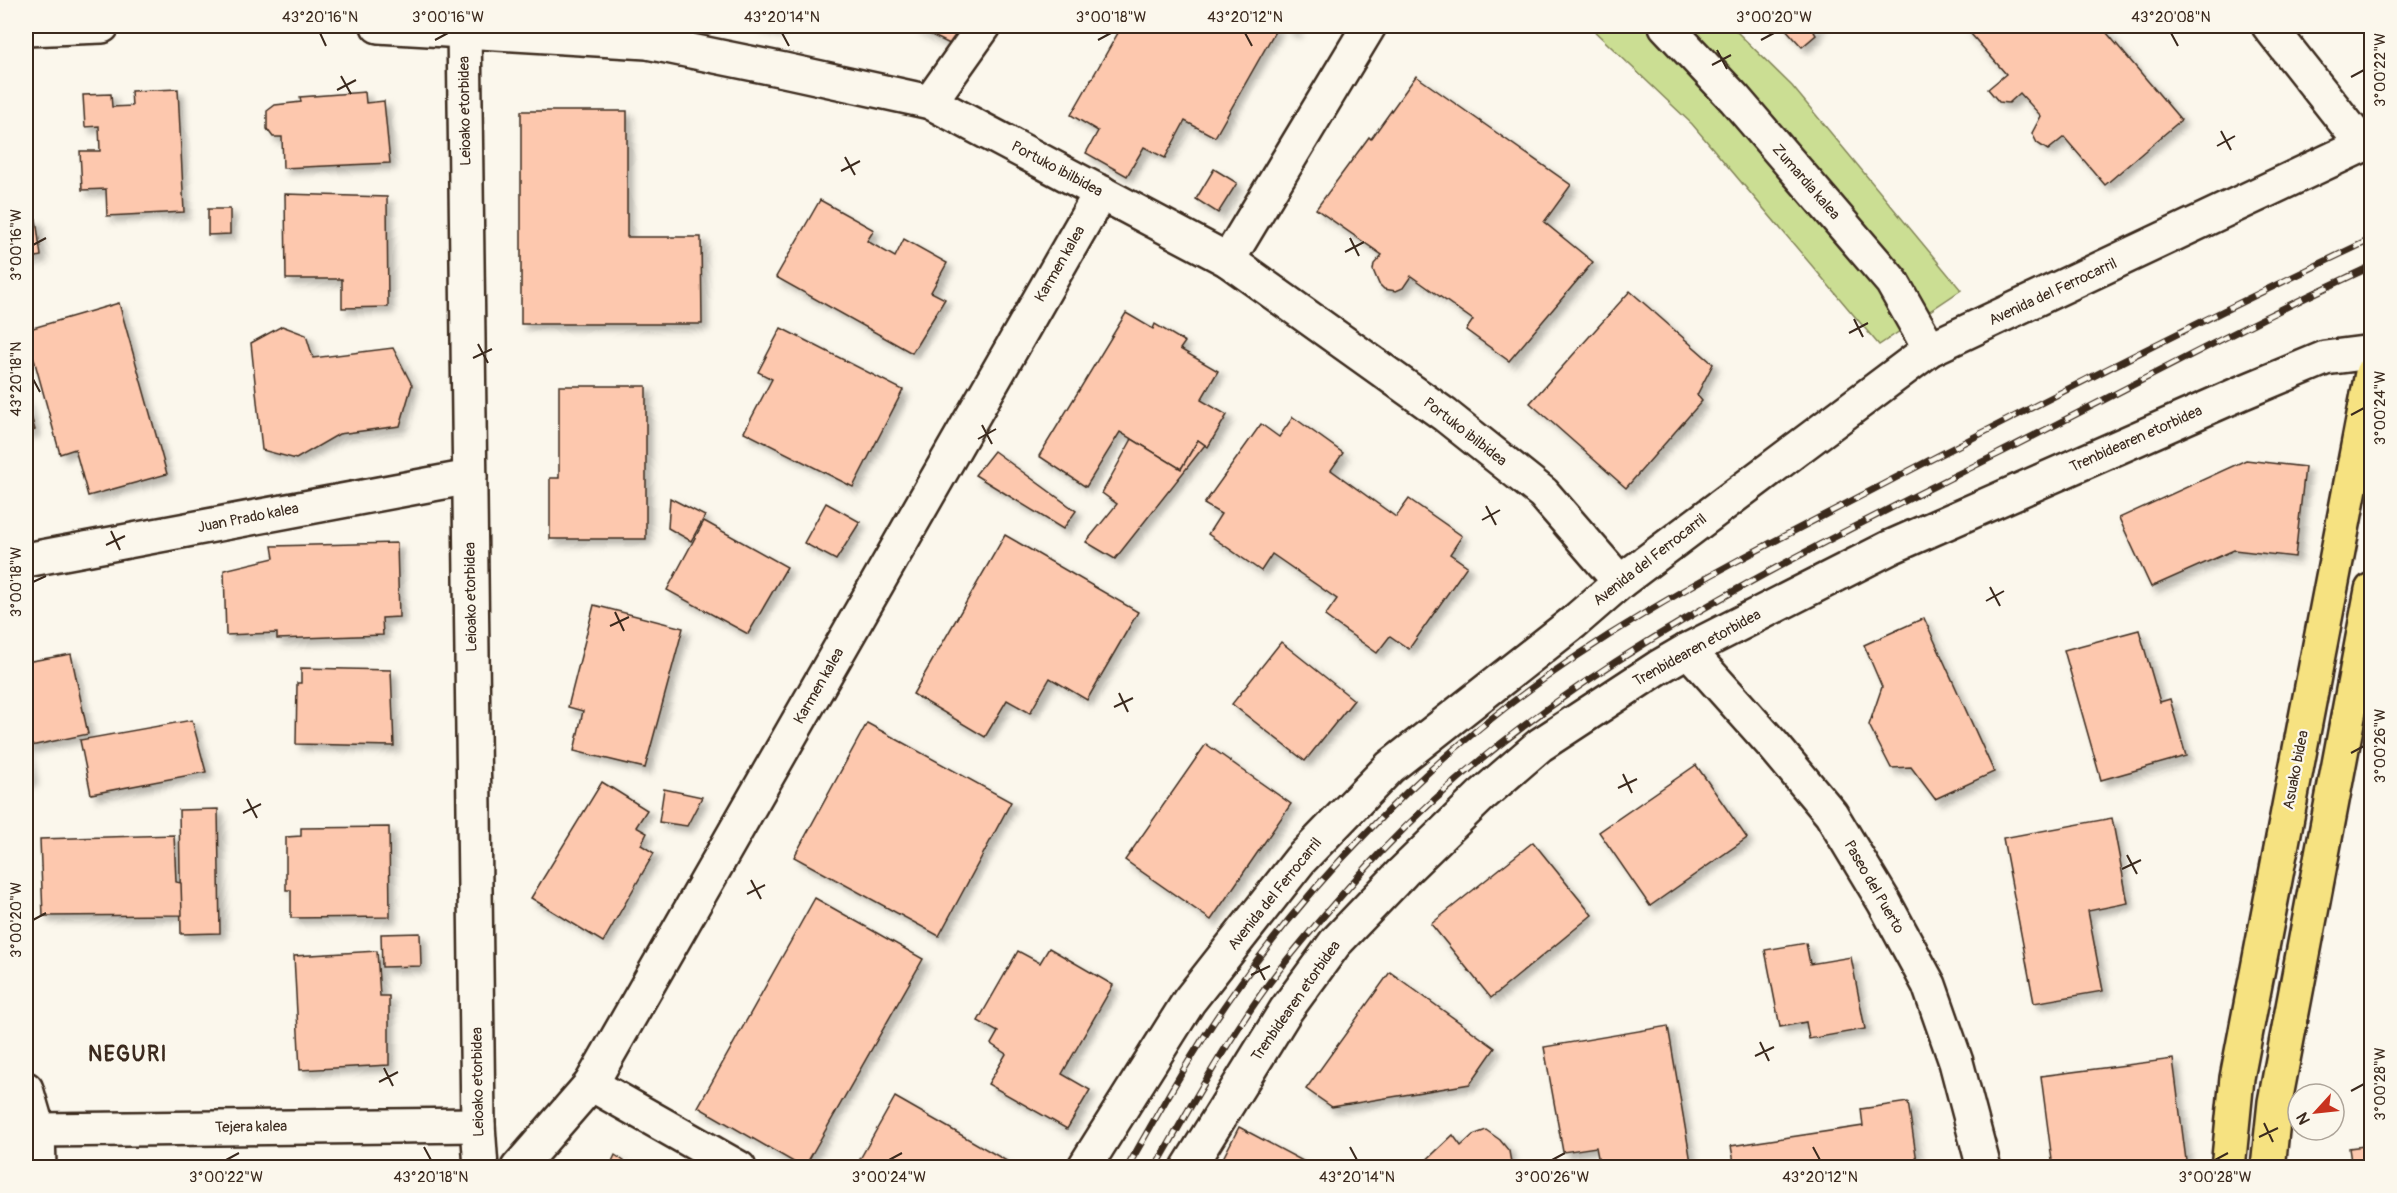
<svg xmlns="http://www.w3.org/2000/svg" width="2397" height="1193" viewBox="0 0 2397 1193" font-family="Pangolin,sans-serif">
<defs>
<filter id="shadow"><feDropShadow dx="5.5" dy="5.5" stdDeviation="3" flood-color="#0004"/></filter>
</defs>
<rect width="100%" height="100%" fill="#fbf7ec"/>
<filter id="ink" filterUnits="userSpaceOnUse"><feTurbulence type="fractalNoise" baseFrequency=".0167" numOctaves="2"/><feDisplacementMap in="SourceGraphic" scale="12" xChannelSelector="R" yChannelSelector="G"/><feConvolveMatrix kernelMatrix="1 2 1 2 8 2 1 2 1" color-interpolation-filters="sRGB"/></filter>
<g filter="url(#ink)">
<path fill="#cbde93" stroke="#838458" stroke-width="1.5" d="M 1589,26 L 1731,26 L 1792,86 L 1961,290 L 1879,345 L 1692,124 Z"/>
<g fill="#fdc8ae" stroke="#3b2a1e" stroke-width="1.5" filter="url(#shadow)">
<path d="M 659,26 L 691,26 L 688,41 L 657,35 Z"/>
<path d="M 753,26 L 778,26 L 777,31 Z"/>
<path d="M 913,26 L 969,26 L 958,48 Z"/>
<path d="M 1122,26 L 1278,26 L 1215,137 L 1185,121 L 1165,158 L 1144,147 L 1127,176 L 1086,153 L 1098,131 L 1071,115 Z"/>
<path d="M 1283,26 L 1297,26 L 1294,32 Z"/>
<path d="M 1783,26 L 1821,26 L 1814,32 L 1816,35 L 1802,47 Z"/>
<path d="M 1964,26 L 2101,26 L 2181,120 L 2105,185 L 2064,137 L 2048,150 L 2037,143 L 2032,133 L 2041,116 L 2020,93 L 2009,103 L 1999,102 L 1988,89 L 2006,74 Z"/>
<path d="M 1416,76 L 1571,185 L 1544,222 L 1593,262 L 1509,361 L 1466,330 L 1473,320 L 1411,276 L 1403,288 L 1396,291 L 1384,289 L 1379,284 L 1373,270 L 1374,264 L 1382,255 L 1316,209 L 1369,137 L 1371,139 Z"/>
<path d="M 178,89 L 184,212 L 107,216 L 106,189 L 82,190 L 80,151 L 100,151 L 99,126 L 85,127 L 83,95 L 111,94 L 112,107 L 132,106 L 131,91 Z"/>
<path d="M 365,92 L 366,103 L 384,101 L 390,163 L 283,168 L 282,137 L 273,137 L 267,129 L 267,111 L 275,105 L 301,102 L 300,97 Z"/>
<path d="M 521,111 L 627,111 L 627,237 L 701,237 L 702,324 L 521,324 Z"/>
<path d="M 1214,169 L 1237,183 L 1218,213 L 1196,199 Z"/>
<path d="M 285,194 L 387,197 L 388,307 L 342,308 L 342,279 L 286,279 Z"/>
<path d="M 820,200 L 874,230 L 867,241 L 895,257 L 904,239 L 947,263 L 931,292 L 945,299 L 912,353 L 776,277 Z"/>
<path d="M 208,209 L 230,209 L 230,234 L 208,235 Z"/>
<path d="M 36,219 L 41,256 L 26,259 L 26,221 Z"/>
<path d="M 1630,291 L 1713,364 L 1697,395 L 1702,401 L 1626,488 L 1530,403 Z"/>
<path d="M 119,303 L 167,474 L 88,496 L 75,449 L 60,454 L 26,330 Z"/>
<path d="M 1126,313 L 1153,329 L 1155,324 L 1185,342 L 1180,349 L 1218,371 L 1201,400 L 1227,415 L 1208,447 L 1198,440 L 1181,469 L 1120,432 L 1086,487 L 1039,456 Z"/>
<path d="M 282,326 L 306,335 L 313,358 L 393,348 L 412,385 L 400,426 L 339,434 L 296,459 L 262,450 L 251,343 Z"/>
<path d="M 781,328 L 903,390 L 853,487 L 744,432 L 772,379 L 758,372 Z"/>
<path d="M 559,386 L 646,386 L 646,539 L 550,539 L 550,478 L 559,478 Z"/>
<path d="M 26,398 L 35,430 L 26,433 Z"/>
<path d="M 1293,417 L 1343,453 L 1331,470 L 1396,517 L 1409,499 L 1462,536 L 1450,554 L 1467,566 L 1409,649 L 1390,636 L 1377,653 L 1325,616 L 1337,599 L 1272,554 L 1261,571 L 1208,534 L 1221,514 L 1204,504 L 1261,424 L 1279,437 Z"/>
<path d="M 1132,439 L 1181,469 L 1198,440 L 1205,445 L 1115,559 L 1086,542 L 1117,504 L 1102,493 Z"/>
<path d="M 994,451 L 1076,511 L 1063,529 L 975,475 Z"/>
<path d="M 2246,460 L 2305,467 L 2295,557 L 2234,550 L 2151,587 L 2119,518 Z"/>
<path d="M 670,498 L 705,516 L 691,541 L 668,528 Z"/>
<path d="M 826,503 L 860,522 L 836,560 L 804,543 Z"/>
<path d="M 704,521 L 787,567 L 748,634 L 667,590 Z"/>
<path d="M 1005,535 L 1138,612 L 1087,700 L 1050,678 L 1030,713 L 1007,700 L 985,737 L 913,694 Z"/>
<path d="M 397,543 L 399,617 L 382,618 L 383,635 L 277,639 L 277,633 L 226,635 L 224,570 L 274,558 L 272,546 Z"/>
<path d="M 594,605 L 683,628 L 645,768 L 574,751 L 583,711 L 568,707 Z"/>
<path d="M 1924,618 L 1994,772 L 1935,799 L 1911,767 L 1891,768 L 1869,725 L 1882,687 L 1864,645 Z"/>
<path d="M 2139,630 L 2160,702 L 2170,699 L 2186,756 L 2101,780 L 2064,650 Z"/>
<path d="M 1281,642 L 1354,700 L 1305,761 L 1232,704 Z"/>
<path d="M 71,654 L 88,734 L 26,747 L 26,662 Z"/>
<path d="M 301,668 L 391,670 L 394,746 L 296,744 L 297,683 L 301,683 Z"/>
<path d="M 192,720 L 206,772 L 91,794 L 80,740 Z"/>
<path d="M 867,723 L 1011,802 L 939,936 L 794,857 Z"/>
<path d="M 1206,744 L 1291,804 L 1211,920 L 1125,860 Z"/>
<path d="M 26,749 L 32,780 L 26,781 Z"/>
<path d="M 1696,765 L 1747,838 L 1650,906 L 1599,832 Z"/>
<path d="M 602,782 L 647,810 L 636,827 L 647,833 L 641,845 L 654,853 L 603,942 L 531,898 Z"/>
<path d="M 664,789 L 702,797 L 687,826 L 659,822 Z"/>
<path d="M 218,809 L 220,933 L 181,934 L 179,810 Z"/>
<path d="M 2112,818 L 2128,903 L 2088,911 L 2103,991 L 2034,1003 L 2003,838 Z"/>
<path d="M 389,827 L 390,917 L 291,918 L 291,890 L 286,890 L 286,837 L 301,836 L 301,828 Z"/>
<path d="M 174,835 L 176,882 L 181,883 L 182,915 L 43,916 L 40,839 Z"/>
<path d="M 1533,842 L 1592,915 L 1491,998 L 1431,924 Z"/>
<path d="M 815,898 L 923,959 L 804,1168 L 698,1107 Z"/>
<path d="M 420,933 L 421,966 L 382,967 L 381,934 Z"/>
<path d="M 1806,943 L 1810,964 L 1851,957 L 1865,1029 L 1809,1039 L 1806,1022 L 1780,1027 L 1765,950 Z"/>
<path d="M 1049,948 L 1113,985 L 1062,1074 L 1090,1090 L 1067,1129 L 988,1084 L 1006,1054 L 991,1044 L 998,1032 L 978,1021 L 1018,951 L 1040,963 Z"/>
<path d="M 377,951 L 380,996 L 389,996 L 389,1065 L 300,1070 L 294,956 Z"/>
<path d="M 1390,972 L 1495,1048 L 1470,1084 L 1332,1107 L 1306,1089 Z"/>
<path d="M 1668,1026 L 1692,1168 L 1600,1168 L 1596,1147 L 1563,1152 L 1544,1047 Z"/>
<path d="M 2372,1045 L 2372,1070 L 2367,1069 Z"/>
<path d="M 2173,1059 L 2187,1168 L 2053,1168 L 2041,1076 Z"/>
<path d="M 895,1097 L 1019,1168 L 855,1168 Z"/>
<path d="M 1908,1102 L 1918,1168 L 1735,1168 L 1731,1146 L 1863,1126 L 1861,1109 Z"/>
<path d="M 1239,1127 L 1316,1168 L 1218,1168 Z"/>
<path d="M 1486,1130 L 1500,1140 L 1509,1151 L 1512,1168 L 1418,1168 L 1453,1135 L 1461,1146 L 1473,1135 Z"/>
<path d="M 2372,1145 L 2372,1168 L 2352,1168 L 2349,1148 Z"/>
<path d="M 615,1155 L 634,1168 L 609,1168 Z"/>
</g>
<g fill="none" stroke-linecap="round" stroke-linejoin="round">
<defs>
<path id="pedestrian" d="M 1666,26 L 1735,99 L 1892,282 L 1930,349"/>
<g id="minor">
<path d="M 378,26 L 647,42 L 784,70 L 930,102 L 1228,260 L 1445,415 L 1543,493 L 1620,582"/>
<path d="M 464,26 L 478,1125 L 481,1168"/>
<path d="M 2269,26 L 2363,145"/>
<path d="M 26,29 L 102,26"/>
<path d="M 930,102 L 984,26"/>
<path d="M 1228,260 L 1369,26"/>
<path d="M 26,560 L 470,477"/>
<path d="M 1688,650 L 1774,746 L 1831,814 L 1884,902 L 1929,985 L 1956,1062 L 1984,1168"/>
<path d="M 591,1084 L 739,1168"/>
<path d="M 26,1089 L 38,1130 L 39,1168"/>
<path d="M 38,1130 L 478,1125"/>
<path d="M 518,1168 L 591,1084 L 1101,192"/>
<path d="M 1084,1168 L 1189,1001 L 1300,860 L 1390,767 L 1574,622 L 1620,582 L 1930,349 L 2363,145 L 2372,144"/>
<path d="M 1188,1168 L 1286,1010 L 1335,943 L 1403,872 L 1481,796 L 1540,745 L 1659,667 L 1688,650 L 1891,547 L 2241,393 L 2325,358 L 2372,352"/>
</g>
<g id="primary">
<path d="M 2228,1168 L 2237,1078 L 2372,373"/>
<path d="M 2268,1168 L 2275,1102 L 2372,590"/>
</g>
</defs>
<use href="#pedestrian" stroke="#3b2a1e" stroke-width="38"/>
<use href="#minor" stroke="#3b2a1e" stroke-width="38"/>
<use href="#primary" stroke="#3b2a1e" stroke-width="38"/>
<use href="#pedestrian" stroke="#fbf7ec" stroke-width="33"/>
<use href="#minor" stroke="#fbf7ec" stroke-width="33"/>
<use href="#primary" stroke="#f6e281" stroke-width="33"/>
<defs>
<g id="rail">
<path d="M 1127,1168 C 1161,1108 1195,1047 1235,991 C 1276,932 1323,877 1373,826 C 1452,744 1544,673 1642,615 C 1726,564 1814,521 1901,475 C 2057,394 2213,314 2372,239"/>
<path d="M 1155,1168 C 1194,1101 1232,1031 1279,970 C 1311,930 1345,890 1380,853 C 1549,675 1774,567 1990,458 C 2117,394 2242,326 2372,266"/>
</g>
</defs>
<use href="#rail" stroke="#3b2a1e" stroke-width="7"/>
<use href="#rail" stroke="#fbf7ec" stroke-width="4.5" stroke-dasharray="14" stroke-linecap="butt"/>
</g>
</g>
<path fill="none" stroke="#3b2a1e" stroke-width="2" d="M 320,33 L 326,46M 782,33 L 789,46M 1245,33 L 1252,46M 2171,33 L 2178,46M 435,40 L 448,33M 1098,40 L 1111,33M 1761,40 L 1774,33M 1717,50 L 1727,69M 1712,65 L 1731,55M 341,76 L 351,94M 2351,77 L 2364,70M 337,90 L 356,80M 2221,131 L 2231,150M 2217,146 L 2235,136M 845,157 L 855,175M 841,171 L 860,161M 1350,238 L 1359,256M 33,245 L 46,238M 1345,252 L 1364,242M 1854,319 L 1863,337M 1849,333 L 1868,323M 478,344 L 488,363M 473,358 L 492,349M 33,379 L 40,392M 2351,415 L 2364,408M 982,425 L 992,444M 978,439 L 996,429M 1486,506 L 1496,525M 1482,520 L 1500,510M 111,531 L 120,550M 106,545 L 125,536M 33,582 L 46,576M 1990,587 L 2000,606M 1986,601 L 2004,591M 615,612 L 624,631M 610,626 L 629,617M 1119,693 L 1128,712M 1114,707 L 1133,698M 2351,753 L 2364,746M 1623,774 L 1632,793M 1618,788 L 1637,779M 247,799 L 257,818M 243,813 L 261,804M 2127,855 L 2137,874M 2122,869 L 2141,860M 751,880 L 761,899M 747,894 L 765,885M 33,920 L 46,913M 1255,961 L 1265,980M 1251,975 L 1270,966M 1760,1042 L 1769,1061M 1755,1056 L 1774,1047M 384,1068 L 393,1086M 379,1082 L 398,1072M 2351,1091 L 2364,1084M 2264,1123 L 2273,1142M 2259,1137 L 2278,1128M 424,1147 L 431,1160M 1350,1147 L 1357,1160M 1813,1147 L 1820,1160M 226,1160 L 239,1153M 889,1160 L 902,1153M 1552,1160 L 1565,1153M 2215,1160 L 2228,1153"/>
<g text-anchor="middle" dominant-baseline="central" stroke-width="4.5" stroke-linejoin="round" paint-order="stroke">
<g font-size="15" fill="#3b2a1e" stroke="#fbf7ec">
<text transform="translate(465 111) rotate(-91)">Leioako etorbidea</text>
<text transform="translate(1057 169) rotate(28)">Portuko ibilbidea</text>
<text transform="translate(1806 182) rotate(49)">Zumardia kalea</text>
<text transform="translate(1060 264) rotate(-60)">Karmen kalea</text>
<text transform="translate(2053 292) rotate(-25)">Avenida del Ferrocarril</text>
<text transform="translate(1465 432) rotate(38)">Portuko ibilbidea</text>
<text transform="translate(2136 439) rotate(-24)">Trenbidearen etorbidea</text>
<text transform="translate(248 518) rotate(-11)">Juan Prado kalea</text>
<text transform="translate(1650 560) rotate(-38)">Avenida del Ferrocarril</text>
<text transform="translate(471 597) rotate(-91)">Leioako etorbidea</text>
<text transform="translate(1697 648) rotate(-29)">Trenbidearen etorbidea</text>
<text transform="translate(819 686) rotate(-60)">Karmen kalea</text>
<text transform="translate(2296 770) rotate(-79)">Asuako bidea</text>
<text transform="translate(1874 887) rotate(60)">Paseo del Puerto</text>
<text transform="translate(1275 894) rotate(-51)">Avenida del Ferrocarril</text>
<text transform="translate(1296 1001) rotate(-55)">Trenbidearen etorbidea</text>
<text transform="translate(478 1082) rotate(-91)">Leioako etorbidea</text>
<text transform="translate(251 1127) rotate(-1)">Tejera kalea</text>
</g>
<g font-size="21" font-weight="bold" letter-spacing="1.5" fill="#3b2a1e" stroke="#fbf7ec">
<text x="128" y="1054">NEGURI</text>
</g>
</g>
<rect width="2397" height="1193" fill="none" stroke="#fbf7ec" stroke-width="66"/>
<g transform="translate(2316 1112) rotate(243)"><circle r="28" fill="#fbf7ec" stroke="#aea59a" stroke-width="1.5"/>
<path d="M0-4.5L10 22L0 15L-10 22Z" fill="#c8321e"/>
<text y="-9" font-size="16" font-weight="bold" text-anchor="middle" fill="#3b2a1e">N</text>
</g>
<rect x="33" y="33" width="2331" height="1127" fill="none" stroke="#3b2a1e" stroke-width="2"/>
<g font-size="15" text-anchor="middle" fill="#3b2a1e">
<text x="320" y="22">43°20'16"N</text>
<text x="448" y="22">3°00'16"W</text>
<text x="782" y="22">43°20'14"N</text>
<text x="1111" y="22">3°00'18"W</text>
<text x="1245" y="22">43°20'12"N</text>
<text x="1774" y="22">3°00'20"W</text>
<text x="2171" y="22">43°20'08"N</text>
<text transform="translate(2380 70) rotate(-90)" y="5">3°00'22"W</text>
<text transform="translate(16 245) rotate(-90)" y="5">3°00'16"W</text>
<text transform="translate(16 379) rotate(-90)" y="5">43°20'18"N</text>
<text transform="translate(2380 408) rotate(-90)" y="5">3°00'24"W</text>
<text transform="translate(16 582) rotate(-90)" y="5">3°00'18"W</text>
<text transform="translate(2380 746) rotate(-90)" y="5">3°00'26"W</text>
<text transform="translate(16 920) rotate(-90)" y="5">3°00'20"W</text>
<text transform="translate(2380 1084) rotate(-90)" y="5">3°00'28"W</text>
<text x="226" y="1182">3°00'22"W</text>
<text x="431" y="1182">43°20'18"N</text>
<text x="889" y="1182">3°00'24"W</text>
<text x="1357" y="1182">43°20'14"N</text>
<text x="1552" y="1182">3°00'26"W</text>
<text x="1820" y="1182">43°20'12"N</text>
<text x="2215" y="1182">3°00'28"W</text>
</g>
</svg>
